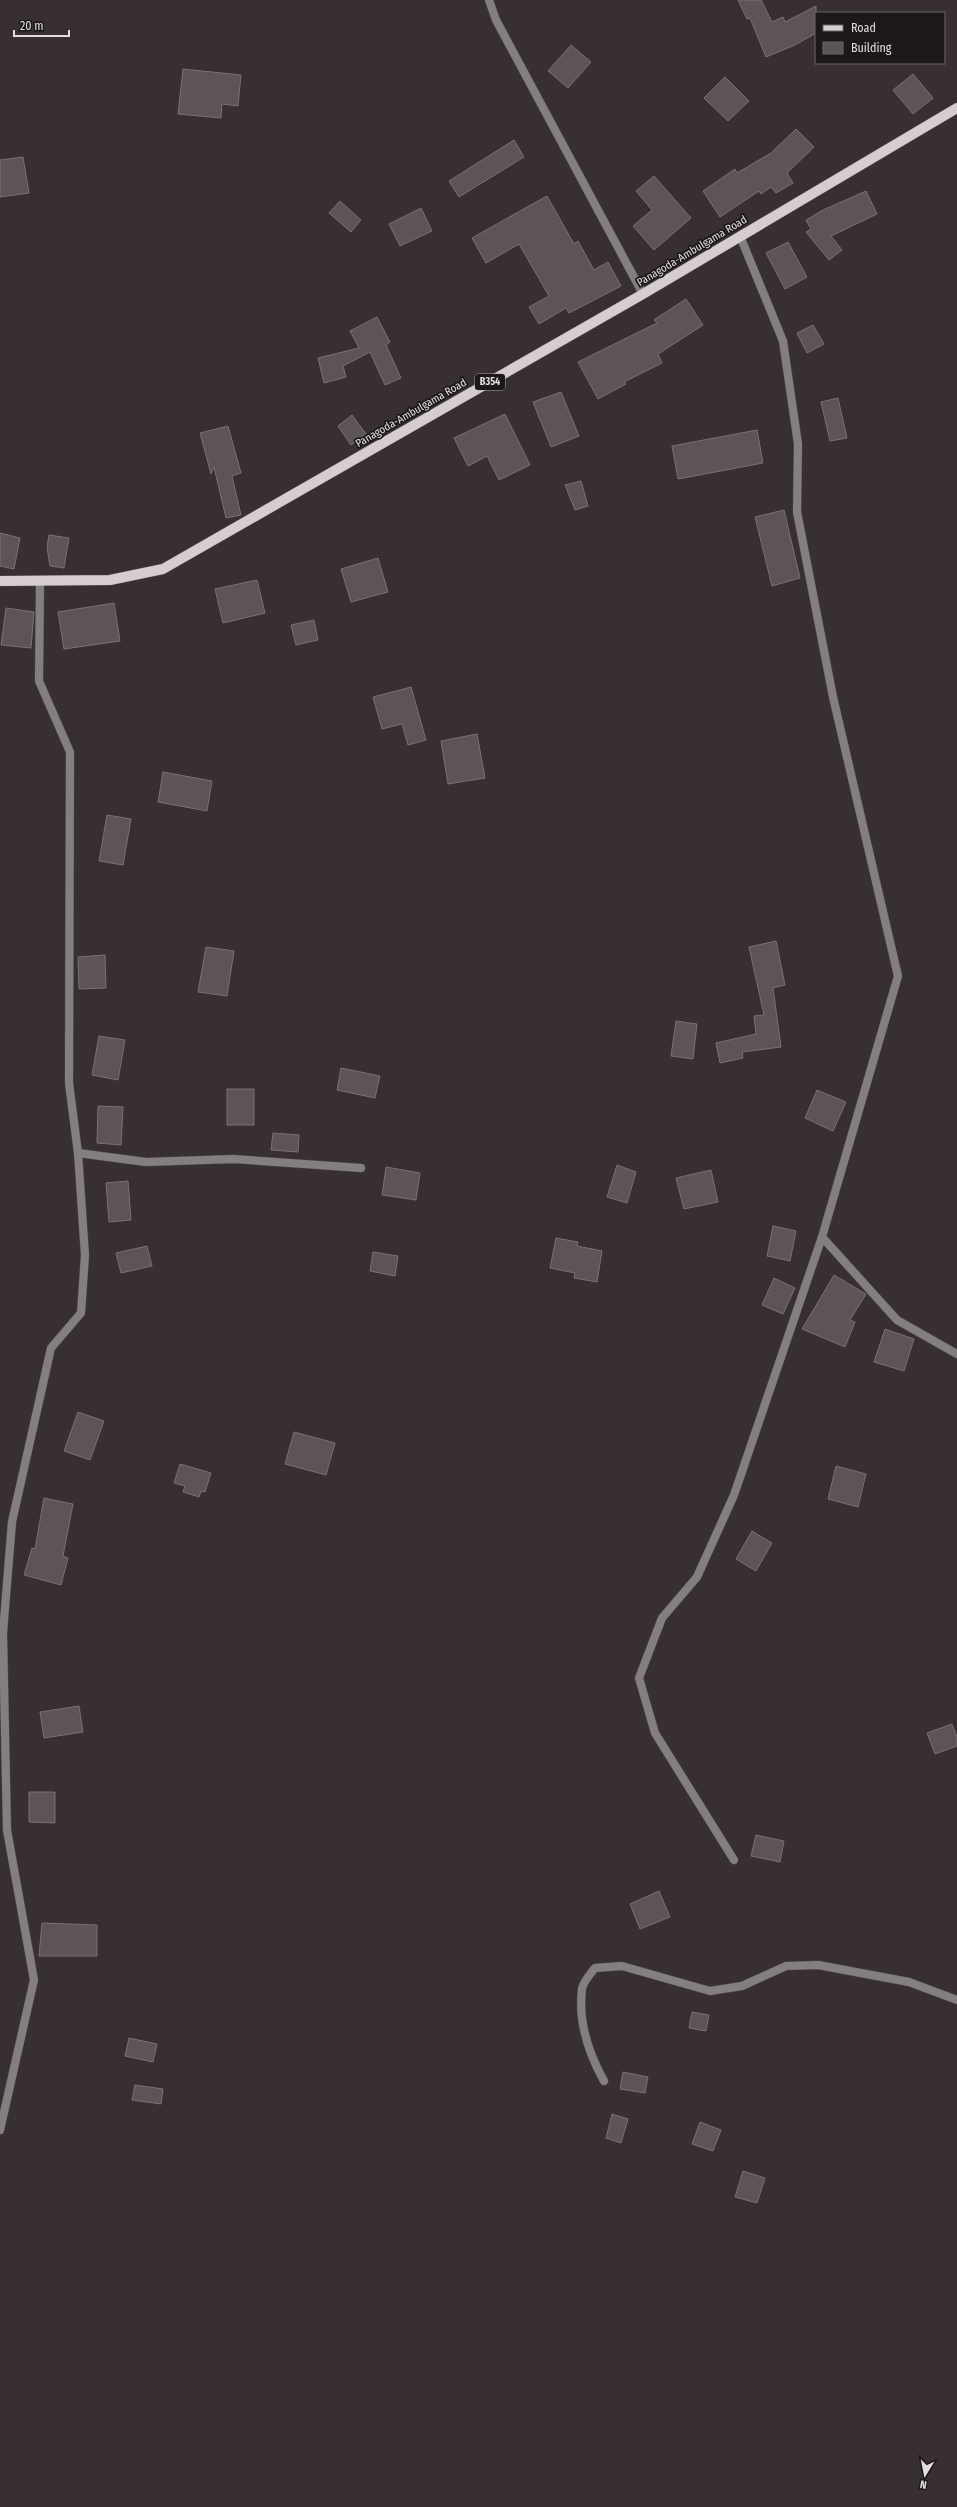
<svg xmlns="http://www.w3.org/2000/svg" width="957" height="2507" viewBox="0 0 957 2507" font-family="'Fira Sans Condensed',sans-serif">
<rect width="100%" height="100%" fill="#372f31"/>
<g fill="#5d5456" stroke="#7b7173">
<path d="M 738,0 L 761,0 L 772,22 L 783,17 L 785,22 L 816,6 L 816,33 L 795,45 L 766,57 L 750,18 L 747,19 Z"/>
<path d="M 571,45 L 591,62 L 568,88 L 548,71 Z"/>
<path d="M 183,69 L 241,75 L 238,106 L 222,104 L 221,118 L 178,114 Z"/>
<path d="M 913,74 L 933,98 L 913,114 L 893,90 Z"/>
<path d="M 725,77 L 749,101 L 728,121 L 704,98 Z"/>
<path d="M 796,129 L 814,147 L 787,173 L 793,183 L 776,193 L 771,187 L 761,194 L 759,191 L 720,217 L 703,191 L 735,169 L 737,173 L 771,153 Z"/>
<path d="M 514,140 L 524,157 L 459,197 L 449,181 Z"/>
<path d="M 23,157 L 29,193 L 0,197 L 0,160 Z"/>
<path d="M 654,176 L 691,218 L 654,250 L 633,226 L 652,210 L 636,191 Z"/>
<path d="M 866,191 L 877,214 L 831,236 L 842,250 L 829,260 L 806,232 L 811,229 L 806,220 L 823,210 Z"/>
<path d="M 547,196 L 574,244 L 578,241 L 594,270 L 608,262 L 621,286 L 569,313 L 566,308 L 539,324 L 529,307 L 549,296 L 519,244 L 486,263 L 472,238 Z"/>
<path d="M 340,201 L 361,220 L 351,232 L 329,213 Z"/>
<path d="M 421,208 L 432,231 L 400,246 L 389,224 Z"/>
<path d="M 788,242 L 807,277 L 785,289 L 766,253 Z"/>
<path d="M 686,299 L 703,325 L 658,354 L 662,363 L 624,382 L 626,384 L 598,399 L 578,362 L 657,323 L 654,320 Z"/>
<path d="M 377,317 L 390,342 L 386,345 L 401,378 L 385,385 L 370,352 L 343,366 L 346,377 L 324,383 L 318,358 L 359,348 L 350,331 Z"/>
<path d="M 813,325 L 824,344 L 807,353 L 797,333 Z"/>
<path d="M 561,392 L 579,436 L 551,447 L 533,402 Z"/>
<path d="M 838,398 L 847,438 L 830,441 L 821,402 Z"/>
<path d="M 505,414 L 530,465 L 499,480 L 487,456 L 468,466 L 454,438 Z"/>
<path d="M 352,415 L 366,434 L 351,445 L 338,426 Z"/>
<path d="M 228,426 L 241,473 L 232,476 L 241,515 L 226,518 L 214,467 L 211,474 L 200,433 Z"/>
<path d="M 757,430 L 763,463 L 678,479 L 672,446 Z"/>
<path d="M 581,481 L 588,506 L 575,510 L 565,485 Z"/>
<path d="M 784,510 L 800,578 L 772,586 L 755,517 Z"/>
<path d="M 0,533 L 20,538 L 14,569 L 0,566 Z"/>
<path d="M 49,535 L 69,538 L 64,568 L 50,566 L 47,547 Z"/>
<path d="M 378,558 L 388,592 L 351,602 L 341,569 Z"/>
<path d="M 257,580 L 265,613 L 223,623 L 215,589 Z"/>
<path d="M 114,603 L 120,641 L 64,649 L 58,612 Z"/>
<path d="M 6,608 L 34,612 L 31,648 L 1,645 Z"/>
<path d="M 314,620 L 318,640 L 296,645 L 291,625 Z"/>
<path d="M 411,687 L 426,740 L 408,745 L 402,724 L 382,729 L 373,697 Z"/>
<path d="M 477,734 L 485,778 L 448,784 L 441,741 Z"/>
<path d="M 163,772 L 212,781 L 207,811 L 158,802 Z"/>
<path d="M 107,815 L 131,819 L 123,865 L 99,861 Z"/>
<path d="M 776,941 L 785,985 L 773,988 L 781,1047 L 742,1052 L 743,1058 L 720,1063 L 716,1043 L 756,1034 L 754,1016 L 764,1015 L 749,947 Z"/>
<path d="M 206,947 L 234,951 L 227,996 L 198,992 Z"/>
<path d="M 105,955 L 106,988 L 79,989 L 78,957 Z"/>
<path d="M 676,1021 L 697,1024 L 693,1059 L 671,1056 Z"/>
<path d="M 99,1036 L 125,1040 L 118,1080 L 92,1075 Z"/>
<path d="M 341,1068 L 380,1076 L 375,1098 L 337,1090 Z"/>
<rect x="227" y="1089" width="27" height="36"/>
<path d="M 817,1090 L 846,1102 L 833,1131 L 805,1118 Z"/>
<path d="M 98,1106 L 123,1107 L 121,1145 L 97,1143 Z"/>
<path d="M 273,1133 L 299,1135 L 298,1152 L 271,1150 Z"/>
<path d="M 617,1165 L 636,1172 L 627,1203 L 607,1197 Z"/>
<path d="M 386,1167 L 420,1173 L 416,1200 L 382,1195 Z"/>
<path d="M 711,1170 L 718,1202 L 684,1209 L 676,1178 Z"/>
<path d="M 128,1181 L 131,1220 L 109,1222 L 106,1183 Z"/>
<path d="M 773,1226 L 796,1231 L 790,1261 L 767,1256 Z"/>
<path d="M 556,1238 L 578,1242 L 577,1246 L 602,1251 L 597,1282 L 574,1278 L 575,1273 L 550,1268 Z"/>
<path d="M 147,1246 L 152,1266 L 121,1273 L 116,1253 Z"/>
<path d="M 373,1252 L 398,1256 L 395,1276 L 370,1271 Z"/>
<path d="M 834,1275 L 866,1294 L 850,1320 L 855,1322 L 845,1347 L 802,1329 Z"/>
<path d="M 774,1278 L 795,1288 L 783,1314 L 762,1305 Z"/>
<path d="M 885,1329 L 914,1339 L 904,1371 L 874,1362 Z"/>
<path d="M 78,1412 L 104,1421 L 90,1460 L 64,1451 Z"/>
<path d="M 294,1432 L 335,1443 L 326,1475 L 285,1464 Z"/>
<path d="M 180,1464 L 211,1473 L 205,1492 L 201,1491 L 199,1497 L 183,1492 L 185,1486 L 174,1483 Z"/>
<path d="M 836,1466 L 866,1474 L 858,1507 L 828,1499 Z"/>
<path d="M 44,1498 L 73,1504 L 63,1556 L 68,1558 L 61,1585 L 24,1575 L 32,1548 L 35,1549 Z"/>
<path d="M 752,1531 L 772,1543 L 756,1571 L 736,1559 Z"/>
<path d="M 79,1706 L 83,1732 L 44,1738 L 40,1712 Z"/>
<path d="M 952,1724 L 957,1737 L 957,1746 L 935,1754 L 927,1733 Z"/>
<path d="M 29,1792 L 55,1792 L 55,1823 L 29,1822 Z"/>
<path d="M 756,1835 L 784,1841 L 780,1862 L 751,1856 Z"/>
<path d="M 659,1891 L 670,1917 L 640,1929 L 630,1904 Z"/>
<path d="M 42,1923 L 97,1925 L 97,1956 L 39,1956 Z"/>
<path d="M 692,2012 L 709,2015 L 706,2031 L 689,2028 Z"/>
<path d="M 129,2038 L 157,2044 L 153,2062 L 125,2056 Z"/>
<path d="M 623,2072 L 648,2077 L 645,2093 L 620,2089 Z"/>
<path d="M 135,2085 L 163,2089 L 161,2104 L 132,2100 Z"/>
<path d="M 612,2114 L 628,2119 L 621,2143 L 606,2138 Z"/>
<path d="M 700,2122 L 721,2130 L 713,2151 L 692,2144 Z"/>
<path d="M 743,2171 L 765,2178 L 757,2203 L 735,2197 Z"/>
</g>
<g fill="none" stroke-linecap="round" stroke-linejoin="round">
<defs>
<g id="minor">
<path d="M 489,0 L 496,20 L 643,294"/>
<path d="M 740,236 L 783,341 L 798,444 L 797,512 L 833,697 L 898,976 L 822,1237 L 897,1320 L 957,1354"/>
<path d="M 78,1153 L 146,1162 L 234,1159 L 361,1168"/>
<path d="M 734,1860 L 655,1733 L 639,1678 L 662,1618 L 697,1577 L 734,1495 L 822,1237"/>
<path d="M 604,2081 C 589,2054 578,2021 582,1989 C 583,1982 591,1973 595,1968 L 622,1966 L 710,1991 L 742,1986 L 786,1966 L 818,1965 L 909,1982 L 957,2000"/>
<path d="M 0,2130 L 34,1980 L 7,1830 L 3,1633 L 12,1522 L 51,1348 L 81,1313 L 85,1255 L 78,1153 L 69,1083 L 70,752 L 39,681 L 40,582"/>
</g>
<path id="primary" d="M 0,581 L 110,580 L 163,569 L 643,294 L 957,108"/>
</defs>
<use href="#minor" stroke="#524b4d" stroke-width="9"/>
<use href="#primary" stroke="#524b4d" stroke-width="11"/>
<use href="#minor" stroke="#837f80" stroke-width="8"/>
<use href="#primary" stroke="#d6cdcf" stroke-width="10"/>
</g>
<g text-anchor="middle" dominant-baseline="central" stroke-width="3.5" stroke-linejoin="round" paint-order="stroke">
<rect fill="#1c1819" stroke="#a7a2a3" stroke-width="1" x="475" y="374" width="30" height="16" rx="3"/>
<g font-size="10" font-weight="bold" fill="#e2ddde">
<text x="490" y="382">B354</text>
</g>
<g font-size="11" fill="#e2ddde" stroke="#1c1819">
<text transform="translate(692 251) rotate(-31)">Panagoda-Ambulgama Road</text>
<text transform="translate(411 413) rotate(-30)">Panagoda-Ambulgama Road</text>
</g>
</g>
<rect x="815" y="12" width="130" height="52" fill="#1c1819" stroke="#6b6768"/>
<rect x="823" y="25" width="20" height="6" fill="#d6cdcf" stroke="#6b6768"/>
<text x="851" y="32" font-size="12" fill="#e2ddde">Road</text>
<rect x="823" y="42" width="20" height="12" fill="#5d5456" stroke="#6b6768"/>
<text x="851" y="52" font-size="12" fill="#e2ddde">Building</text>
<g transform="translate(925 2475) rotate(190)" stroke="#1c1819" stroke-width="3" paint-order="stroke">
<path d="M0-3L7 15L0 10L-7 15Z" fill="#e2ddde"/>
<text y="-6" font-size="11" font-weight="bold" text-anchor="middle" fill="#e2ddde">N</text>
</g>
<path d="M14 30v6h55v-6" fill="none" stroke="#e2ddde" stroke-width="2"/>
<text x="20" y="30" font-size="12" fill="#e2ddde" stroke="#1c1819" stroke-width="3" paint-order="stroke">20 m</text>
</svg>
